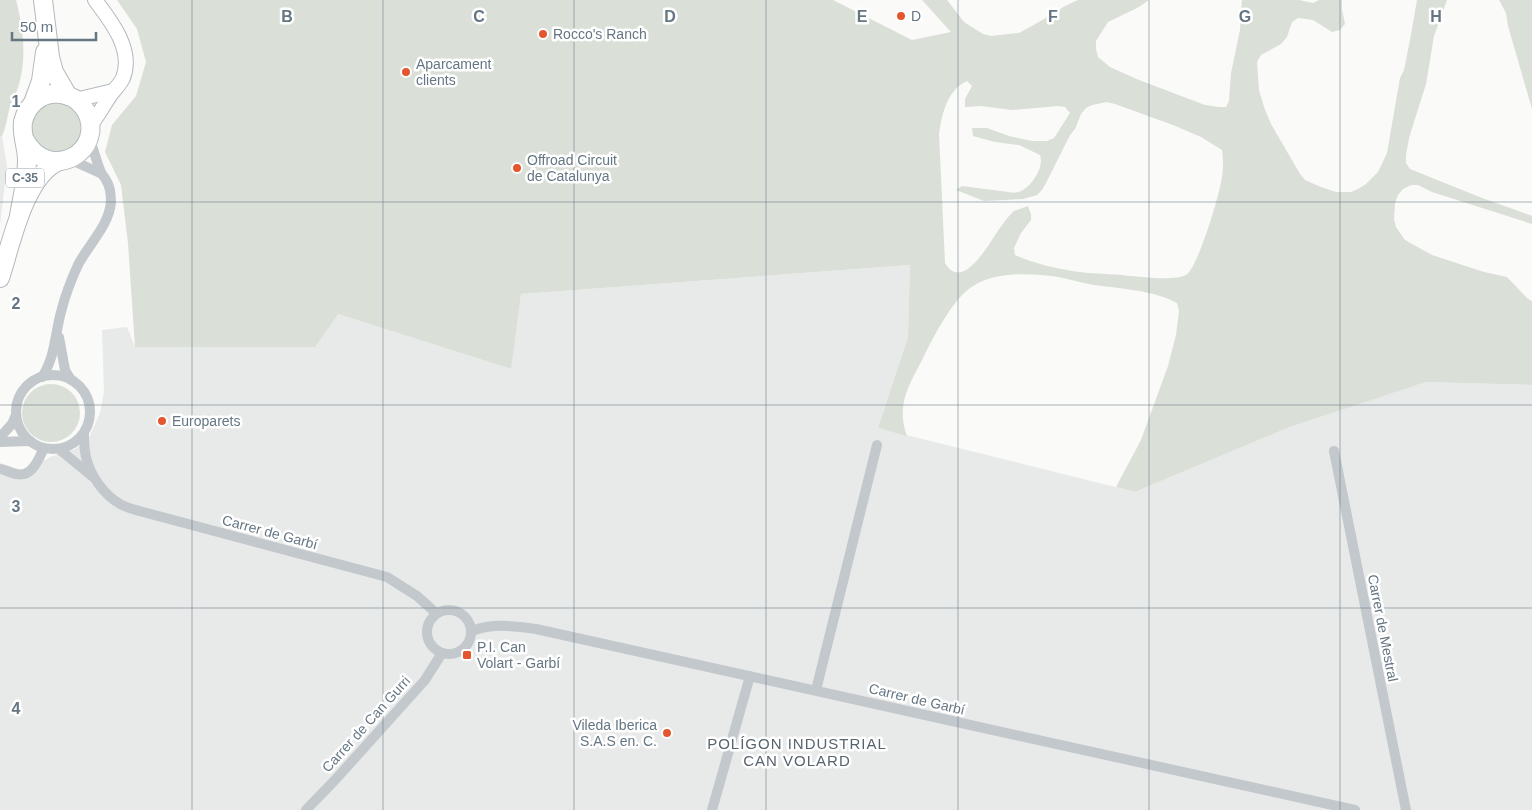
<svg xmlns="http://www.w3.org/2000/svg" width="1532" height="810" viewBox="0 0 1532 810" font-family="Helvetica,sans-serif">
<rect width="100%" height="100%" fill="#fafaf8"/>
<g fill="#e8e9e9">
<path d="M 0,136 L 2,136 L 7,166 L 0,225 Z"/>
<path d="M 910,265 L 908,337 L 878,428 L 1135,492 L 1287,428 L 1426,382 L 1532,385 L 1532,810 L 0,810 L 0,463 L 22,470 L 28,467 L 34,458 L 46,460 L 50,457 L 75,449 L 89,438 L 100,413 L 104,392 L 102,330 L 127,327 L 135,347 L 338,314 L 510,369 L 521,294 Z"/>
</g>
<g fill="#dadfd7" fill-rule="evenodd">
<path d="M 0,0 L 16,0 C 23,27 27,57 19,84 C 17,93 12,101 9,110 C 7,119 6,127 2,136 L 0,136 Z"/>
<path d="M 117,0 L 833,0 L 912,40 L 951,32 L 922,0 L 947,0 L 964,22 L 983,34 L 991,36 L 1019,33 L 1039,22 L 1065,6 L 1078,0 L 1149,0 L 1139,7 L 1108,22 L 1096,41 L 1096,49 L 1098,57 L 1110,67 L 1139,80 L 1205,105 L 1219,107 L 1226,107 L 1229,101 L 1231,73 L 1240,30 L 1242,0 L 1299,0 L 1313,3 L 1319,0 L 1342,0 L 1342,9 L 1345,24 L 1340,30 L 1332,32 L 1313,20 L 1298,18 L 1292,22 L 1287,37 L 1281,44 L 1261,55 L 1257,62 L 1259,90 L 1264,107 L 1271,124 L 1300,174 L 1305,180 L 1321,187 L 1336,192 L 1351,192 L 1358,189 L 1366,184 L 1378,172 L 1387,153 L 1400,78 L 1404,70 L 1410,40 L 1417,0 L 1447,0 L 1434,36 L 1426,84 L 1409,138 L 1406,155 L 1406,163 L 1410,169 L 1482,198 L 1532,216 L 1532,224 L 1432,192 L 1418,185 L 1411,185 L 1403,189 L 1398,195 L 1395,203 L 1394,219 L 1396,227 L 1405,240 L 1432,255 L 1484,272 L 1507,277 L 1527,298 L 1532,301 L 1532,385 L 1426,382 L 1287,428 L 1135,492 L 1116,487 L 1141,440 L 1168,366 L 1176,335 L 1179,311 L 1177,303 C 1151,289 1118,289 1089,284 C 1076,282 1064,277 1051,276 C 1026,273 995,272 973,286 C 952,299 933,338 922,360 C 908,387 896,406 907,436 L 878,428 L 908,337 L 910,265 L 521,294 L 511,369 L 338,314 L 315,347 L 135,347 L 128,243 L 121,185 L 105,152 L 112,125 L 136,96 L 146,62 L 137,29 ZM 967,81 L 972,86 L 965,99 L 965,107 L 981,106 L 1012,110 L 1058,106 L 1065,107 L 1070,113 L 1054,138 L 1047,141 L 1032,141 L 1009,136 L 987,128 L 972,128 L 973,136 L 995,142 L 1019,145 L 1040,155 C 1044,166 1034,183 1023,190 C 1018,193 1013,193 1008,192 L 962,186 L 956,190 L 984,201 L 1023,199 L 1037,195 L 1042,190 L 1046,183 L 1070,135 L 1075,129 L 1081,114 L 1086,108 L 1092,105 L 1107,102 L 1115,104 L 1173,125 L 1201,137 L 1222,150 C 1224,162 1223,175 1220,187 C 1217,202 1197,269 1186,275 C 1175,281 1143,277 1130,276 C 1116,274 1102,274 1088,273 C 1067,271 1034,264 1015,255 L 1014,248 L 1021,233 L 1031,220 L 1031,214 L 1028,206 L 1014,211 L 1009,216 C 1005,221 1001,226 997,232 C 988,246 962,292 945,263 L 939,134 C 942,114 947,90 967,81 Z"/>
<path d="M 1499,0 L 1532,0 L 1532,109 L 1508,26 L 1506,13 Z"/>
<path d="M 60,101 L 76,108 L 84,124 L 81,141 L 60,155 L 43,151 L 33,138 L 31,129 L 32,120 L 36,112 L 42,105 Z"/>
<circle cx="51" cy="413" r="29"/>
</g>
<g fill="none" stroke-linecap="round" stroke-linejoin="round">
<defs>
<g id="secondary">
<path d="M 75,100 L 113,91"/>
<path d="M 90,126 C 98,116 104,104 112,93 C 116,88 120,84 123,78 C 134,50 111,21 95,0"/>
</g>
<g id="highway">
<path d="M 43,0 L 50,57 L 54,72 L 68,96"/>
<path d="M 33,103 L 41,81 L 45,52"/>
<path d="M 19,216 C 22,198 27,178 27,160 C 27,147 21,134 23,122 C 25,113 30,105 37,100 C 46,93 59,92 69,96 C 77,99 82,105 86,111 C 107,150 50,185 25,140"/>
<path d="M 0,278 C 11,245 24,176 59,161"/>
</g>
</defs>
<use href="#secondary" stroke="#b3babf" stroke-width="16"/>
<use href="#highway" stroke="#b4b9bd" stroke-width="20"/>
<g stroke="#c3c8cc" stroke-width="10">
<path d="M 69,159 L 100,173"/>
<path d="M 59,337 L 65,370 L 71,380"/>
<circle cx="53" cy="412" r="37"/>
<path d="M 42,377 C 55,358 55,334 61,312 C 65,296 71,280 78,265 C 88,245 109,226 111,202 C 111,194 110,186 106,180 C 104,176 101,174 100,170 C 96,160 93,148 89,137"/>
<path d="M 84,433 C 84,441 84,449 86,457 C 90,475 104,495 120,504 C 127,508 135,510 143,512 L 387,577 L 417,596 L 436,613"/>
<path d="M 0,437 L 12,424 L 16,415"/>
<path d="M 0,442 L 30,441"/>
<path d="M 59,449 L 93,477"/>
<path d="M 1334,451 L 1406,810"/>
<path d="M 0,469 C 6,470 10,473 16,474 C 32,478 38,460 44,448"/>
<circle cx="449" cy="632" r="22"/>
<path d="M 472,631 C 493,623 514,626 536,629 C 809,688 1082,751 1355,810"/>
<path d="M 816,690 L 877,445"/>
<path d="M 306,810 L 335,780 L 425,680 L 442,653"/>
<path d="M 712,810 L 750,676"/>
</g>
<use href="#secondary" stroke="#fff" stroke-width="14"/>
<use href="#highway" stroke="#fff" stroke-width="18"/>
</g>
<path fill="none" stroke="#657683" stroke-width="1" stroke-opacity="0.55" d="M 192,0 L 192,810M 383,0 L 383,810M 574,0 L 574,810M 766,0 L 766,810M 958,0 L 958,810M 1149,0 L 1149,810M 1340,0 L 1340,810M 0,202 L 1532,202M 0,405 L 1532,405M 0,608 L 1532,608"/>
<g fill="#e4572e" stroke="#fff" stroke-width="2">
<circle cx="901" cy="16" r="5"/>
<circle cx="543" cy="34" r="5"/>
<circle cx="406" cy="72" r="5"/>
<circle cx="517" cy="168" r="5"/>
<circle cx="162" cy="421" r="5"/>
<rect x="462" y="650" width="10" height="10" rx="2.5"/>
<circle cx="667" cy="733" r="5"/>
</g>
<g text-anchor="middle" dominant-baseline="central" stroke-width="5" stroke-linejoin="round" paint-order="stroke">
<rect fill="#fff" stroke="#939fa8" stroke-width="1" x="6" y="168.5" width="38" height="19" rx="4"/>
<g font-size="12" font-weight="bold" fill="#657683">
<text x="25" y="178">C-35</text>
</g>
<g font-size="14" fill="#657683" stroke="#fff" text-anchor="start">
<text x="911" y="16">D</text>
<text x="553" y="34">Rocco's Ranch</text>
<text x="416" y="64">Aparcament<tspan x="416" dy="16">clients</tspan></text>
<text x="527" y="160">Offroad Circuit<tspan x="527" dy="16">de Catalunya</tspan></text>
<text x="172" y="421">Europarets</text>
<text x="477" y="647">P.I. Can<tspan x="477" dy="16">Volart - Garbí</tspan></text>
<text x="657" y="725" text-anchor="end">Vileda Iberica<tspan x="657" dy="16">S.A.S en. C.</tspan></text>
</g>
<g font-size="14" fill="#657683" stroke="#fff">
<text transform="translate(270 532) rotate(15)">Carrer de Garbí</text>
<text transform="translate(1383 628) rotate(79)">Carrer de Mestral</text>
<text transform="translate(917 699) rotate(13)">Carrer de Garbí</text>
<text transform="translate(366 724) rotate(-48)">Carrer de Can Gurri</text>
</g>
<g font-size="15" letter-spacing="1" fill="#57646e" stroke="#fff">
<text x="797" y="743">POLÍGON INDUSTRIAL<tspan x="797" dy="17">CAN VOLARD</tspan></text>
</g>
</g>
<g font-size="16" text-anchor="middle" font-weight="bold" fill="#657683" stroke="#fff" stroke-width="5" stroke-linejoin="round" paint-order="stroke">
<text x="287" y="22">B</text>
<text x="479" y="22">C</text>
<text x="670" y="22">D</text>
<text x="862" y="22">E</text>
<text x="1053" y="22">F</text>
<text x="1245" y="22">G</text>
<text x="1436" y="22">H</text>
<text x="16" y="107">1</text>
<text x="16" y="309">2</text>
<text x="16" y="512">3</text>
<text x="16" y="714">4</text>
</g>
<path d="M12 32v8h84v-8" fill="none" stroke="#657683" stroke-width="2.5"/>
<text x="20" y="32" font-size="15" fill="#657683" stroke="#ffffff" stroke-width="4" paint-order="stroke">50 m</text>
</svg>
